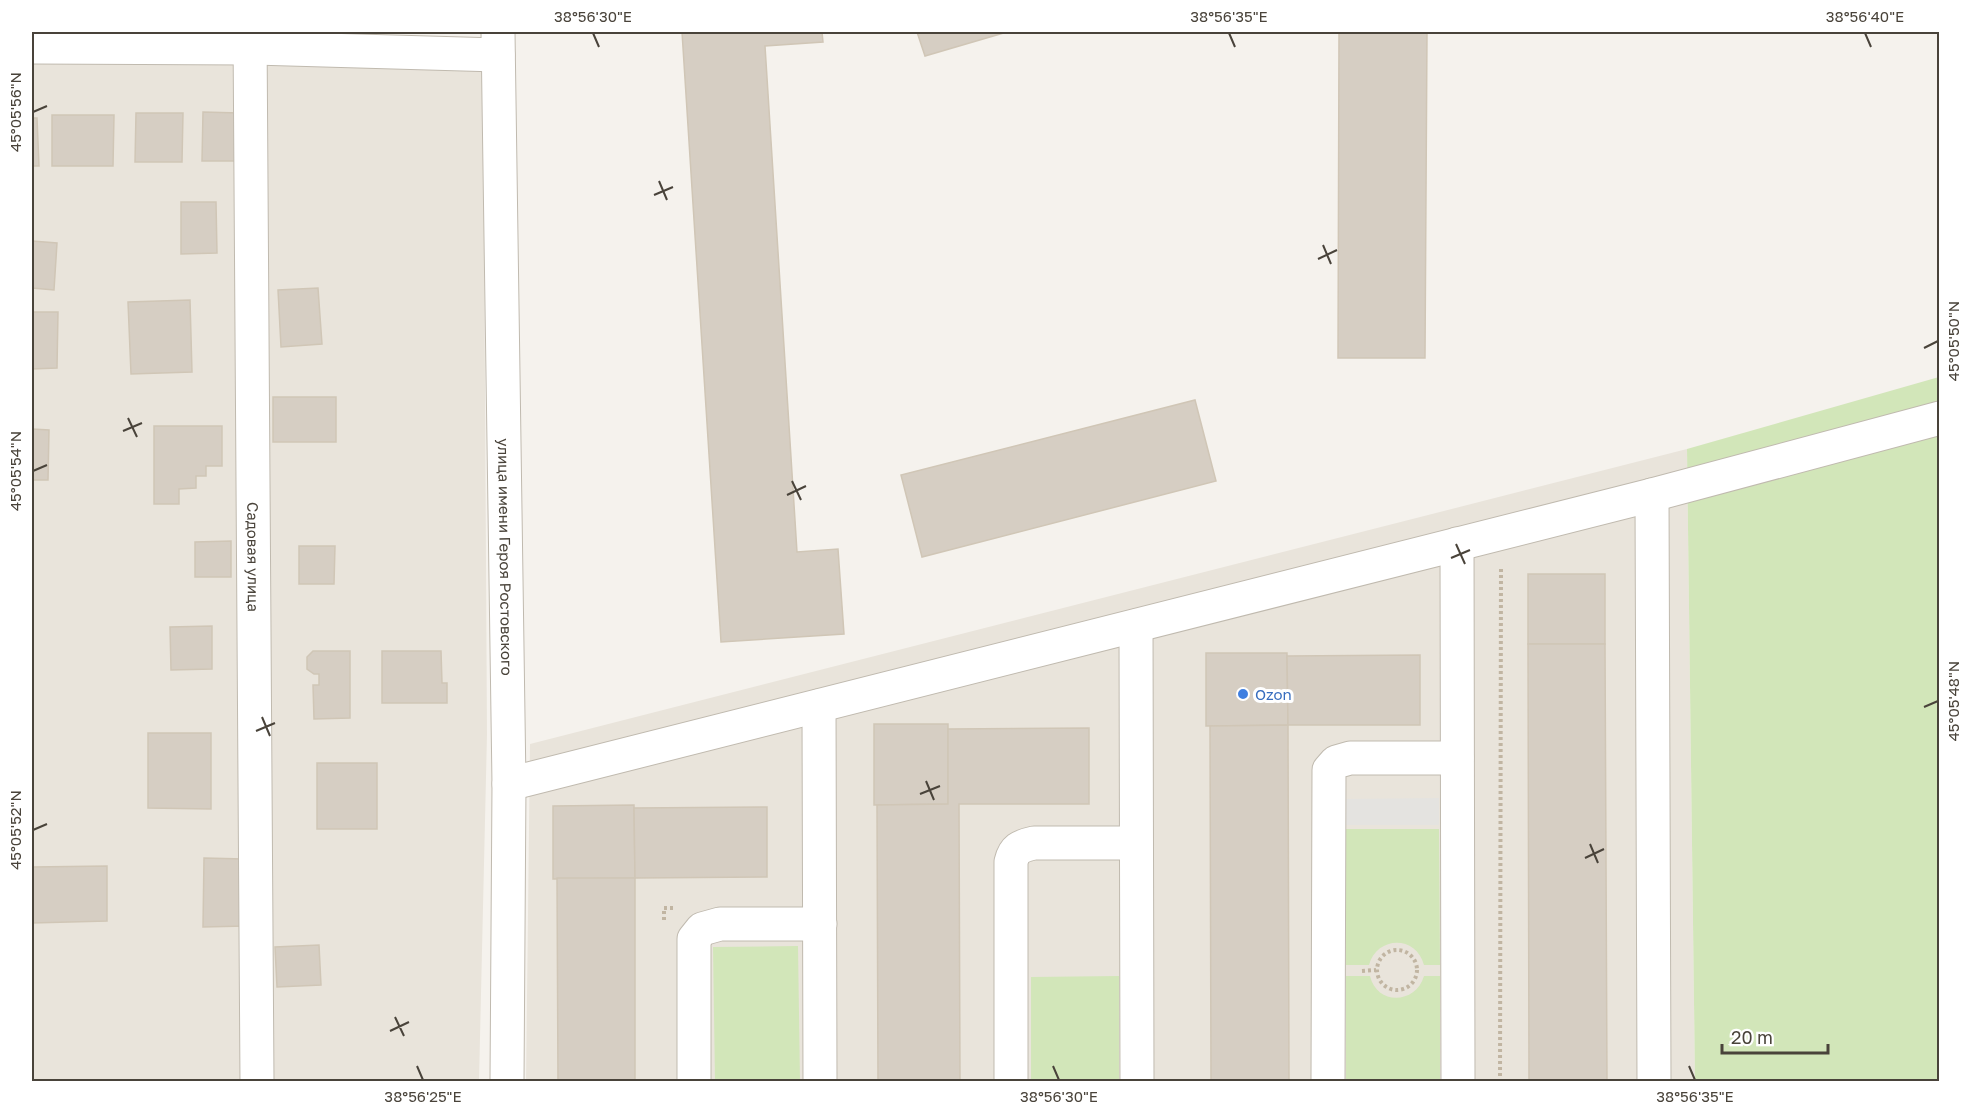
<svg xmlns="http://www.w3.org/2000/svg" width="1971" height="1113" viewBox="0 0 1971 1113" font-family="'Golos Text',sans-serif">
<rect width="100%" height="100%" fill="#f5f2ed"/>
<g fill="#e9e4db">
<path d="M 483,42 L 487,734 L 479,1081 L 32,1082 L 32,47 Z"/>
<path d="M 1687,449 L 1695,1081 L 526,1082 L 530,744 Z"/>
</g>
<g fill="#d2e6b9">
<path d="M 1939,377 L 1939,1081 L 1695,1081 L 1687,449 Z"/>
<path d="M 1346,829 L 1439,829 L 1440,965 L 1424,965 C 1416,935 1377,936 1369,965 L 1346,965 Z"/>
<path d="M 798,946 L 800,1081 L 715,1081 L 713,947 Z"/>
<path d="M 1119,976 L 1119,1081 L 1031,1081 L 1031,977 Z"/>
<path d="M 1346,976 L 1370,976 C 1377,1006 1416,1004 1424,976 L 1440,976 L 1440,1081 L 1346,1081 Z"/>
</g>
<path fill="#e4e3e0" d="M 1439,798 L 1439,825 L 1345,825 L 1345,799 Z"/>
<g fill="#d6cec3" stroke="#d0c6b6" stroke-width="1.5">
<path d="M 682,32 L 822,32 L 823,42 L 765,46 L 797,552 L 838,549 L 844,634 L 721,642 Z"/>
<path d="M 917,32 L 1007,32 L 925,56 Z"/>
<path d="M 1339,32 L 1427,32 L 1425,358 L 1338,358 Z"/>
<path d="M 203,112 L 239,113 L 238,161 L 202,161 Z"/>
<path d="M 136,113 L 183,113 L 182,162 L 135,162 Z"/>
<path d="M 52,115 L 114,115 L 113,166 L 52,166 Z"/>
<path d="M 32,118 L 37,118 L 39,166 L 32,166 Z"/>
<path d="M 181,202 L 216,202 L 217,253 L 181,254 Z"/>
<path d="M 32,241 L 57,243 L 54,290 L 32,288 Z"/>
<path d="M 318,288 L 322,344 L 281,347 L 278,290 Z"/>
<path d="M 190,300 L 192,372 L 131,374 L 128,302 Z"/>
<path d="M 32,312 L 58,312 L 57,368 L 32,369 Z"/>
<rect x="273" y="397" width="63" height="45"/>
<path d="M 1195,400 L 1216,481 L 922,557 L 901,475 Z"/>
<path d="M 154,426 L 222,426 L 222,466 L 206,466 L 206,476 L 196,476 L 196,488 L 179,489 L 179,504 L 154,504 Z"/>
<path d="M 32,429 L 49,430 L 48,480 L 32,480 Z"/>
<path d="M 231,541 L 231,577 L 195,577 L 195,542 Z"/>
<path d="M 299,546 L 335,546 L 334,584 L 299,584 Z"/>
<rect x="1528" y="574" width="77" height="70"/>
<path d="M 212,626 L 212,669 L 171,670 L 170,627 Z"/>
<path d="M 1528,644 L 1605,644 L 1607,1082 L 1529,1082 Z"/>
<path d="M 313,651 L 350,651 L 350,718 L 314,719 L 313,685 L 319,685 L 319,674 L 314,674 L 307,669 L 307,657 Z"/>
<path d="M 382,651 L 441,651 L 442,683 L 447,683 L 447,703 L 382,703 Z"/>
<path d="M 1206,653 L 1287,653 L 1288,725 L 1206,726 Z"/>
<path d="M 1420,655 L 1420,725 L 1288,725 L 1287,656 Z"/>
<path d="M 874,724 L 948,724 L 948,804 L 874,805 Z"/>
<path d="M 1288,725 L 1289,1082 L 1211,1082 L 1210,726 Z"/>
<path d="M 1089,728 L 1089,804 L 959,804 L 960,1082 L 878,1082 L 877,805 L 948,804 L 948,729 Z"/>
<path d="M 148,733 L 211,733 L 211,809 L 148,808 Z"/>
<rect x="317" y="763" width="60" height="66"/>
<path d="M 634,805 L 635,878 L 553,879 L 553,806 Z"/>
<path d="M 767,807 L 767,877 L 635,878 L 634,808 Z"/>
<path d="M 204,858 L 244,859 L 245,926 L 203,927 Z"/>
<path d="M 107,866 L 107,921 L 32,923 L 32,867 Z"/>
<path d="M 557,878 L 635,878 L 635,1082 L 558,1082 Z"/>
<path d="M 319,945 L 321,985 L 277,987 L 275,947 Z"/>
</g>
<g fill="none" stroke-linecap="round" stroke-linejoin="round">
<defs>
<g id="minor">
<path id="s1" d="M 250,32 L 257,1082"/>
<path id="s2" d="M 498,32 L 509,784 L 507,1082"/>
<path d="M 32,47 L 250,48 L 498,55"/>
<path d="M 1652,495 L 1654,1082"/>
<path d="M 1457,544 L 1458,1082"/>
<path d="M 1136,626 L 1137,1082"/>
<path d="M 819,706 L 820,1082"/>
<path d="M 509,784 L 1652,495 L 1940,418"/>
<path d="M 694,1082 L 694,939 L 702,929 L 720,924 L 820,924"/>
<path d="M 1011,1082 L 1011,862 C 1014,849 1020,846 1034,843 L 1136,843"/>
<path d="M 1328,1082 L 1329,770 L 1336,762 L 1350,758 L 1457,758"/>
</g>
</defs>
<use href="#minor" stroke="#c0baaf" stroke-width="35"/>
<g stroke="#c1b5a2" stroke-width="4" stroke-dasharray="3 3" stroke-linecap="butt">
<path d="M 664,920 L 664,908 L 674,908"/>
<circle cx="1397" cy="970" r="20"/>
<path d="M 1362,971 L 1376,970"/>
<path d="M 1500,1082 L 1501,569"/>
</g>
<use href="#minor" stroke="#fff" stroke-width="33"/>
</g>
<path fill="none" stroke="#49433a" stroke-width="2" d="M 593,33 L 599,47M 1229,33 L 1235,47M 1865,33 L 1871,47M 33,112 L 47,106M 659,181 L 667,200M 654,195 L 673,187M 1323,245 L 1331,264M 1318,259 L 1337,250M 1924,348 L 1938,341M 128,418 L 137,437M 123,431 L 142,423M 33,471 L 47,465M 792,481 L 801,500M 787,495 L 806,486M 1456,544 L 1465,564M 1451,558 L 1470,550M 1924,707 L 1938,701M 262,717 L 270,736M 256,731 L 275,723M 926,781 L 934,800M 920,794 L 940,786M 33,830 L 47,824M 1590,844 L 1598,863M 1585,858 L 1604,849M 395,1017 L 404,1036M 390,1031 L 409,1022M 417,1066 L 423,1080M 1053,1066 L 1059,1080M 1689,1066 L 1695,1080"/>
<circle fill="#3f7fe0" stroke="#fff" stroke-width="2" cx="1243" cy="694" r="6"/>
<g text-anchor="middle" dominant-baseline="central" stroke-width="6" stroke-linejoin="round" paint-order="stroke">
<g font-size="15" fill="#49433a" stroke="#fff">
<text stroke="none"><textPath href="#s2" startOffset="525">улица имени Героя Ростовского</textPath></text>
<text stroke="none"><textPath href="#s1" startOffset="525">Садовая улица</textPath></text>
</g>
<g font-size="15" fill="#366cbe" stroke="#fff" text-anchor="start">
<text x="1255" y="694">Ozon</text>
</g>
</g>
<rect width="1971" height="1113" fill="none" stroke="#ffffff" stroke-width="66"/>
<path d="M1722 1044v9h106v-9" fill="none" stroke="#49433a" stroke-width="3"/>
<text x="1731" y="1044" font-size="18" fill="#49433a" stroke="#ffffff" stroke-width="4.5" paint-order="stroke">20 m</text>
<rect x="33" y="33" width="1905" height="1047" fill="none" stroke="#49433a" stroke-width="2"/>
<g font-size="15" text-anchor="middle" fill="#49433a">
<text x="593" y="22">38°56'30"E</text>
<text x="1229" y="22">38°56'35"E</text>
<text x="1865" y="22">38°56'40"E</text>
<text transform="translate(16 112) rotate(-90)" y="5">45°05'56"N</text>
<text transform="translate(1954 341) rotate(-90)" y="5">45°05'50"N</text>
<text transform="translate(16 471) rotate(-90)" y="5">45°05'54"N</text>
<text transform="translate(1954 701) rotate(-90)" y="5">45°05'48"N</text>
<text transform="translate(16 830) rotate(-90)" y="5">45°05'52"N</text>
<text x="423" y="1102">38°56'25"E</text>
<text x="1059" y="1102">38°56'30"E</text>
<text x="1695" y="1102">38°56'35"E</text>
</g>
</svg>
